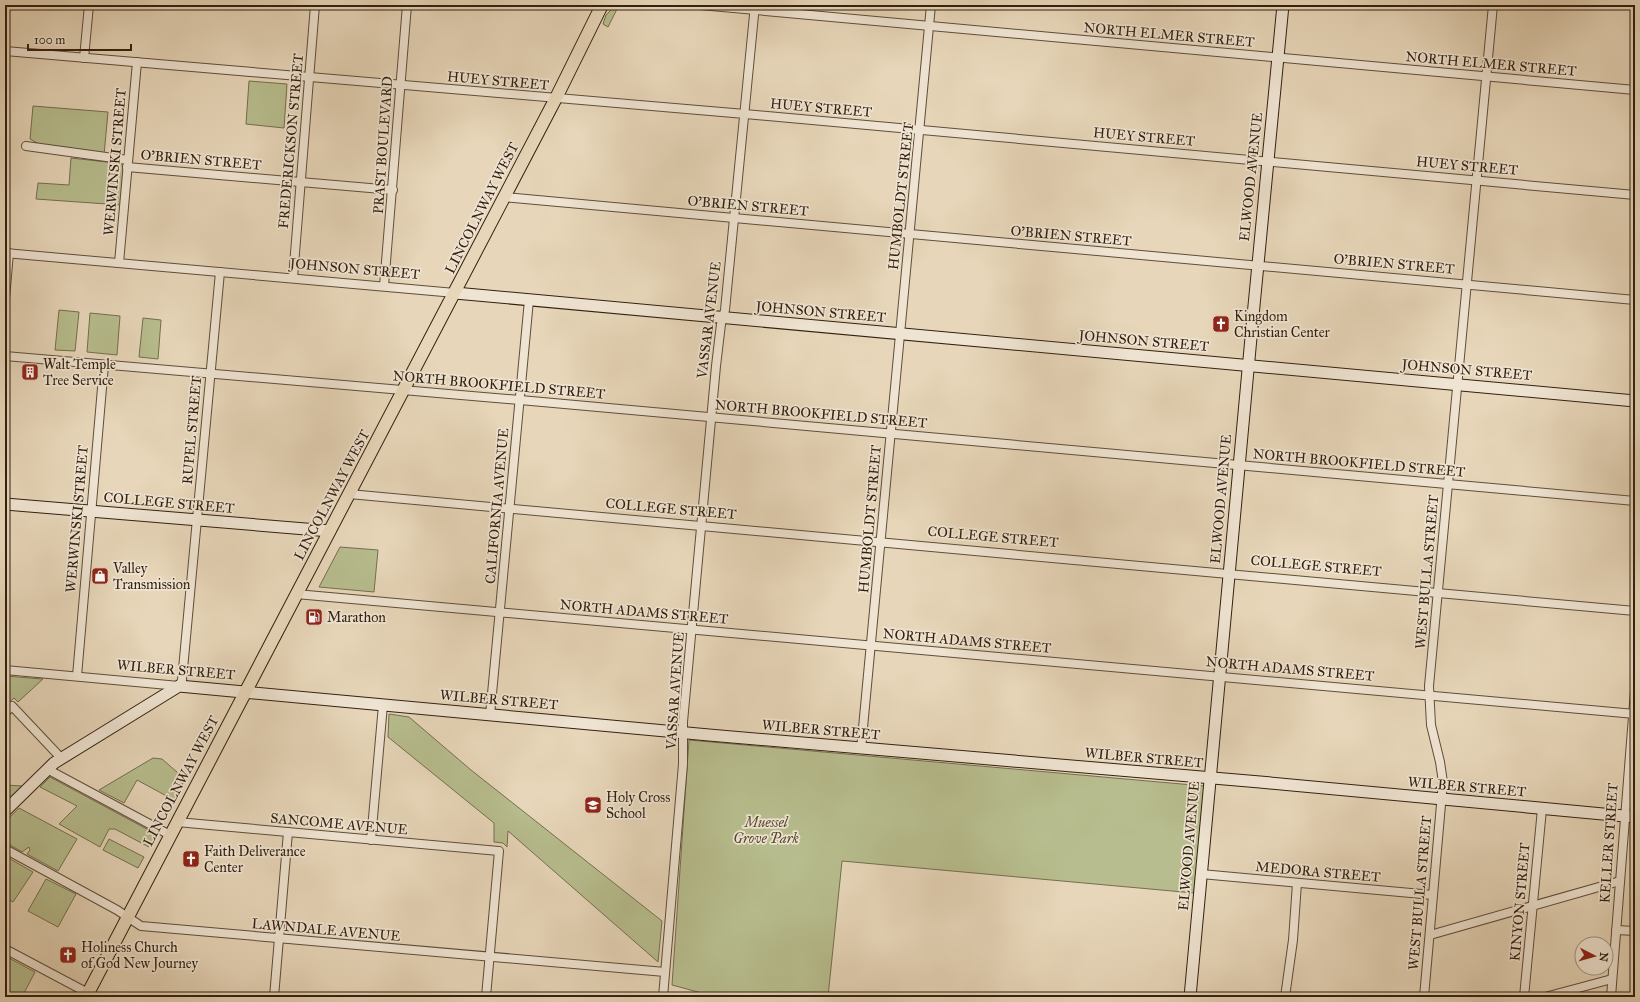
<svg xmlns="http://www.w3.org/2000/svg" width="1640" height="1002" viewBox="0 0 1640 1002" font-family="'IM FELL Great Primer',serif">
<rect width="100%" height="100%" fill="#e7d6b9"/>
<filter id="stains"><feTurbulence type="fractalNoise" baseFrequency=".005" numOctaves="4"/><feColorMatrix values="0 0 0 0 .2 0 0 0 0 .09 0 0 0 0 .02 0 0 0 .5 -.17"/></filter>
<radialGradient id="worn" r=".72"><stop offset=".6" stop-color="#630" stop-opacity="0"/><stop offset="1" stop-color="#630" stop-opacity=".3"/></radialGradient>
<g fill="#b7bd8e" stroke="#746e4f">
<path d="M 615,6 L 618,7 L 608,27 L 603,24 L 606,15 Z"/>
<path d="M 249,81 L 287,84 L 284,128 L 246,124 Z"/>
<path d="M 33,106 L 108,112 L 104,155 L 39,144 L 30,139 Z"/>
<path d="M 71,158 L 125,164 L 121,205 L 36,199 L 38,183 L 69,185 Z"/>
<path d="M 59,310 L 79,312 L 75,351 L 55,350 Z"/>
<path d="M 90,313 L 120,316 L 117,355 L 87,352 Z"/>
<path d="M 143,318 L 161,320 L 158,359 L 139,357 Z"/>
<path d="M 340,547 L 378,550 L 374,592 L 319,587 Z"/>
<path d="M 5,676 L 43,679 L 18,702 L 14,698 L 5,706 Z"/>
<path d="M 389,714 L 409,717 L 471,770 L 662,921 L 658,962 L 508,831 L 507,847 L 503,843 L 494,842 L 494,823 L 388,737 Z"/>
<path d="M 689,740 L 1204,786 L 1194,893 L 842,861 L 828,997 L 704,997 L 698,992 L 672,985 Z"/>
<path d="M 153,758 L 162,759 L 185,779 L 174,800 L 137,780 L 124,803 L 99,790 Z"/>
<path d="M 50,777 L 156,834 L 149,847 L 115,829 L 109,829 L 100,847 L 59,824 L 77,806 L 40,787 Z"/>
<path d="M 5,785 L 22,786 L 5,803 Z"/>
<path d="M 19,808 L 77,839 L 58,871 L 27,854 L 30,850 L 29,847 L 22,852 L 5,842 L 5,822 Z"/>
<path d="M 109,839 L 144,857 L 138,868 L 103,850 Z"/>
<path d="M 5,856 L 33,872 L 13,902 L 5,898 L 5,876 L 8,873 L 5,871 Z"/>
<path d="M 46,879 L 76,894 L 58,927 L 28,911 Z"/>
<path d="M 5,956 L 35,972 L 22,997 L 14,997 L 5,993 Z"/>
</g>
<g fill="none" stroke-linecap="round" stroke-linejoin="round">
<defs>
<g id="street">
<path d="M 700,5 L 1635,90"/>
<path d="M 5,51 L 745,114 L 1635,195"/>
<path d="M 84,58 L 89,5"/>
<path d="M 26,146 L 128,160"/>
<path d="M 127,167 L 393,190"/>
<path d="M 504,197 L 1635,300"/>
<path d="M 5,253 L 455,293"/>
<path d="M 119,263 L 137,62"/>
<path d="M 293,278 L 315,5"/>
<path d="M 384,286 L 407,5"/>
<path d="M 5,299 L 9,253"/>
<path d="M 5,356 L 520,400 L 1635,501"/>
<path d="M 349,494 L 1635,611"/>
<path d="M 296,594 L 1635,714"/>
<path d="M 5,670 L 179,686 L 182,680 L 220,272"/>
<path d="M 77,676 L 104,365"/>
<path d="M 5,713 L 12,706 L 62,759"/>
<path d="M 490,715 L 529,300"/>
<path d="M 861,749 L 931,5"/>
<path d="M 47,769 L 170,835"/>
<path d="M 177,822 L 499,851 L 486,997"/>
<path d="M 371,840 L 383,705"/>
<path d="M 5,849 L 117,910 L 141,926 L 665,972"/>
<path d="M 1201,874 L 1433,895"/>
<path d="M 1616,930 L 1635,931"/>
<path d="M 1430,935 L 1620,881"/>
<path d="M 5,949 L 88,993"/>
<path d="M 274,997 L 288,832"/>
<path d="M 663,997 L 683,764 L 683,722 L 716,366 L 721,324 L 725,310 L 755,5"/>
<path d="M 1285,997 L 1293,940 L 1297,883"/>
<path d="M 1424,997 L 1443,782 L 1440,762 L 1431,725 L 1429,686 L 1493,5"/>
<path d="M 1524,997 L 1542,809"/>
<path d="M 1545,997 L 1612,979"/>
<path d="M 1611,997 L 1635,691"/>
</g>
<g id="secondary">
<path d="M 455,293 L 1635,401"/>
<path d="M 5,504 L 330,531"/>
<path d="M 5,811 L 54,763 L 179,686 L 709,735 L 1260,782 L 1635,817"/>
<path d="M 1190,997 L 1253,316 L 1283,5"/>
</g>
<path id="primary" d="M 86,997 L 556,98 L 602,5"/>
</defs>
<use href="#street" stroke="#5f4e3a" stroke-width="10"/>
<use href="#secondary" stroke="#322010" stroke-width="13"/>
<use href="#primary" stroke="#322010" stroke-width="14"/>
<use href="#street" stroke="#efe4d2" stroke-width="8"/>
<use href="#secondary" stroke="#efe4d2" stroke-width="11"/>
<use href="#primary" stroke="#e7d6b9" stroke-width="12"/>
</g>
<defs>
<symbol id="church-square" viewBox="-11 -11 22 22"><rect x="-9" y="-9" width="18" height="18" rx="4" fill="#8f2418" stroke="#efe4d2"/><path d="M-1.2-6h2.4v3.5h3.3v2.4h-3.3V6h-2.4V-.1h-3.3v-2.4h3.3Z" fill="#fff"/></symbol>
<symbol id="building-square" viewBox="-11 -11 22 22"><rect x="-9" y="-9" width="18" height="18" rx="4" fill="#8f2418" stroke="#efe4d2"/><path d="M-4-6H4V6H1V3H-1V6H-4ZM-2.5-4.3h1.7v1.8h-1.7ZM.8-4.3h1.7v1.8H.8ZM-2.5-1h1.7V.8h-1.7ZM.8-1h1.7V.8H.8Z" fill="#fff"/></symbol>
<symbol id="shop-square" viewBox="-11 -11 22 22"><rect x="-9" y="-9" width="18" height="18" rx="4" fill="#8f2418" stroke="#efe4d2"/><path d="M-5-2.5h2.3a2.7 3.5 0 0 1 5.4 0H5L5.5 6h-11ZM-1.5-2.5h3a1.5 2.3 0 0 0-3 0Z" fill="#fff"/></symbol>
<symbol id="fuel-square" viewBox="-11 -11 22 22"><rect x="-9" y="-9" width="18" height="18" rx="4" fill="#8f2418" stroke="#efe4d2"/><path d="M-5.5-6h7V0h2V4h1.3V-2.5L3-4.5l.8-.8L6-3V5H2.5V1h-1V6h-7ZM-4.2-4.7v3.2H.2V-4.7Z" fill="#fff"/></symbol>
<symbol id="school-square" viewBox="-11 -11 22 22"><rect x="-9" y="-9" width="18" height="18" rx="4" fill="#8f2418" stroke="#efe4d2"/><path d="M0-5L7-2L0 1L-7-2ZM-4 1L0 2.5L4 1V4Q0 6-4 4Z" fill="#fff"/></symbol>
</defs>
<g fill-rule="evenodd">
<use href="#church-square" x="1211" y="314" width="20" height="20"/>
<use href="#building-square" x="20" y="362" width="20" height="20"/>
<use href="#shop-square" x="90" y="566" width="20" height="20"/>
<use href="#fuel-square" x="304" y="607" width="20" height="20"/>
<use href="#school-square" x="583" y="795" width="20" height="20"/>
<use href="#church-square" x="181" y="849" width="20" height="20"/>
<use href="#church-square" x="58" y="945" width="20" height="20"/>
</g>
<g text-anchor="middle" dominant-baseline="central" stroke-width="3.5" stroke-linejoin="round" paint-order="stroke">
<g font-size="14" fill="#322010" stroke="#efe4d2">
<text transform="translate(1169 35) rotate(5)">NORTH ELMER STREET</text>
<text transform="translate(1491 64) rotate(5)">NORTH ELMER STREET</text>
<text transform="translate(498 81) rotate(5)">HUEY STREET</text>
<text transform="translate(821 108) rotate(5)">HUEY STREET</text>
<text transform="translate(1144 137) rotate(5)">HUEY STREET</text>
<text transform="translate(291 141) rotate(-85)">FREDERICKSON STREET</text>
<text transform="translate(383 145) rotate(-86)">PRAST BOULEVARD</text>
<text transform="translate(201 160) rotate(5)">O'BRIEN STREET</text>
<text transform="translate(115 162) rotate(-85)">WERWINSKI STREET</text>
<text transform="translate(1467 166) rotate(5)">HUEY STREET</text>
<text transform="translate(1251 177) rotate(-84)">ELWOOD AVENUE</text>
<text transform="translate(901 196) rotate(-84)">HUMBOLDT STREET</text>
<text transform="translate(748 206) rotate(5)">O'BRIEN STREET</text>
<text transform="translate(482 208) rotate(-63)">LINCOLNWAY WEST</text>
<text transform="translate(1071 236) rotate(5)">O'BRIEN STREET</text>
<text transform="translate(1394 264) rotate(5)">O'BRIEN STREET</text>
<text transform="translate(355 269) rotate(5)">JOHNSON STREET</text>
<text transform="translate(821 312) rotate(5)">JOHNSON STREET</text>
<text transform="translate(709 320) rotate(-83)">VASSAR AVENUE</text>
<text transform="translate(1144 341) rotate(5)">JOHNSON STREET</text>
<text transform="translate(1467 370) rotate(5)">JOHNSON STREET</text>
<text transform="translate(499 385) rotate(5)">NORTH BROOKFIELD STREET</text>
<text transform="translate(821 414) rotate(5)">NORTH BROOKFIELD STREET</text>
<text transform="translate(192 430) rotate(-85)">RUPEL STREET</text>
<text transform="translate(1359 463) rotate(5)">NORTH BROOKFIELD STREET</text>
<text transform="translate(332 495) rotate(-62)">LINCOLNWAY WEST</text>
<text transform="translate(1221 499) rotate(-85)">ELWOOD AVENUE</text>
<text transform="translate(169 503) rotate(5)">COLLEGE STREET</text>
<text transform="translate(497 506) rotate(-85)">CALIFORNIA AVENUE</text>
<text transform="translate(671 509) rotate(5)">COLLEGE STREET</text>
<text transform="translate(77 519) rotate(-85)">WERWINSKI STREET</text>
<text transform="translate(870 519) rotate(-85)">HUMBOLDT STREET</text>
<text transform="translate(993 537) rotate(5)">COLLEGE STREET</text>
<text transform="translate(1316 566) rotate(5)">COLLEGE STREET</text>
<text transform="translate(1427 572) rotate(-85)">WEST BULLA STREET</text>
<text transform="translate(644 612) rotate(5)">NORTH ADAMS STREET</text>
<text transform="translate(967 641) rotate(5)">NORTH ADAMS STREET</text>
<text transform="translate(1290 669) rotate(5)">NORTH ADAMS STREET</text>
<text transform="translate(176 670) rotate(5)">WILBER STREET</text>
<text transform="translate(675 691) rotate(-86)">VASSAR AVENUE</text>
<text transform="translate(499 700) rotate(5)">WILBER STREET</text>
<text transform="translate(821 730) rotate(5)">WILBER STREET</text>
<text transform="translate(1144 758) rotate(5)">WILBER STREET</text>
<text transform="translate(181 781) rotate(-62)">LINCOLNWAY WEST</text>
<text transform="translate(1467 787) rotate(5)">WILBER STREET</text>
<text transform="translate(339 824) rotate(5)">SANCOME AVENUE</text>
<text transform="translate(1609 843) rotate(-86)">KELLER STREET</text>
<text transform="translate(1189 846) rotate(-85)">ELWOOD AVENUE</text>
<text transform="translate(1318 872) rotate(5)">MEDORA STREET</text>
<text transform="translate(1420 893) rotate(-85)">WEST BULLA STREET</text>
<text transform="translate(1520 902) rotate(-85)">KINYON STREET</text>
<text transform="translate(326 930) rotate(5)">LAWNDALE AVENUE</text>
</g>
<g font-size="14" fill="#322010" stroke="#efe4d2" text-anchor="start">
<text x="1234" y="316">Kingdom<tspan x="1234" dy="16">Christian Center</tspan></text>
<text x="43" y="364">Walt Temple<tspan x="43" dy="16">Tree Service</tspan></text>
<text x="113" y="568">Valley<tspan x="113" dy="16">Transmission</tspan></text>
<text x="327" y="617">Marathon</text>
<text x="606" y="797">Holy Cross<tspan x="606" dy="16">School</tspan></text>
<text x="204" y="851">Faith Deliverance<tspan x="204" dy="16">Center</tspan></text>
<text x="81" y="947">Holiness Church<tspan x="81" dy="16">of God New Journey</tspan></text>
</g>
<g font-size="14" font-style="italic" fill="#534730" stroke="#efe4d2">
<text x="766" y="822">Muessel<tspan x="766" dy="16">Grove Park</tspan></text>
</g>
</g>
<rect width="1640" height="1002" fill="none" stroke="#e7d6b9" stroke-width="20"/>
<rect x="6" y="6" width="1628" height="990" fill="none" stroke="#322010" stroke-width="2"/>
<rect x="10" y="10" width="1620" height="982" fill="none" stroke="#322010"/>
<g transform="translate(1594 956) rotate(96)"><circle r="19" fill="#efe4d2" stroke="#a39684"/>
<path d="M0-3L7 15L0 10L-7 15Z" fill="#8f2418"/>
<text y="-6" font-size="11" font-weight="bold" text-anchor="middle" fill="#322010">N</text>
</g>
<path d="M28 44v6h103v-6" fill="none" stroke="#322010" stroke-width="2"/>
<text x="34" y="44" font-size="12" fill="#322010" stroke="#efe4d2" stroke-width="3" paint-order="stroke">100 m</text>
<rect width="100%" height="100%" filter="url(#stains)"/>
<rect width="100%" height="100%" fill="url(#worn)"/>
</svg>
